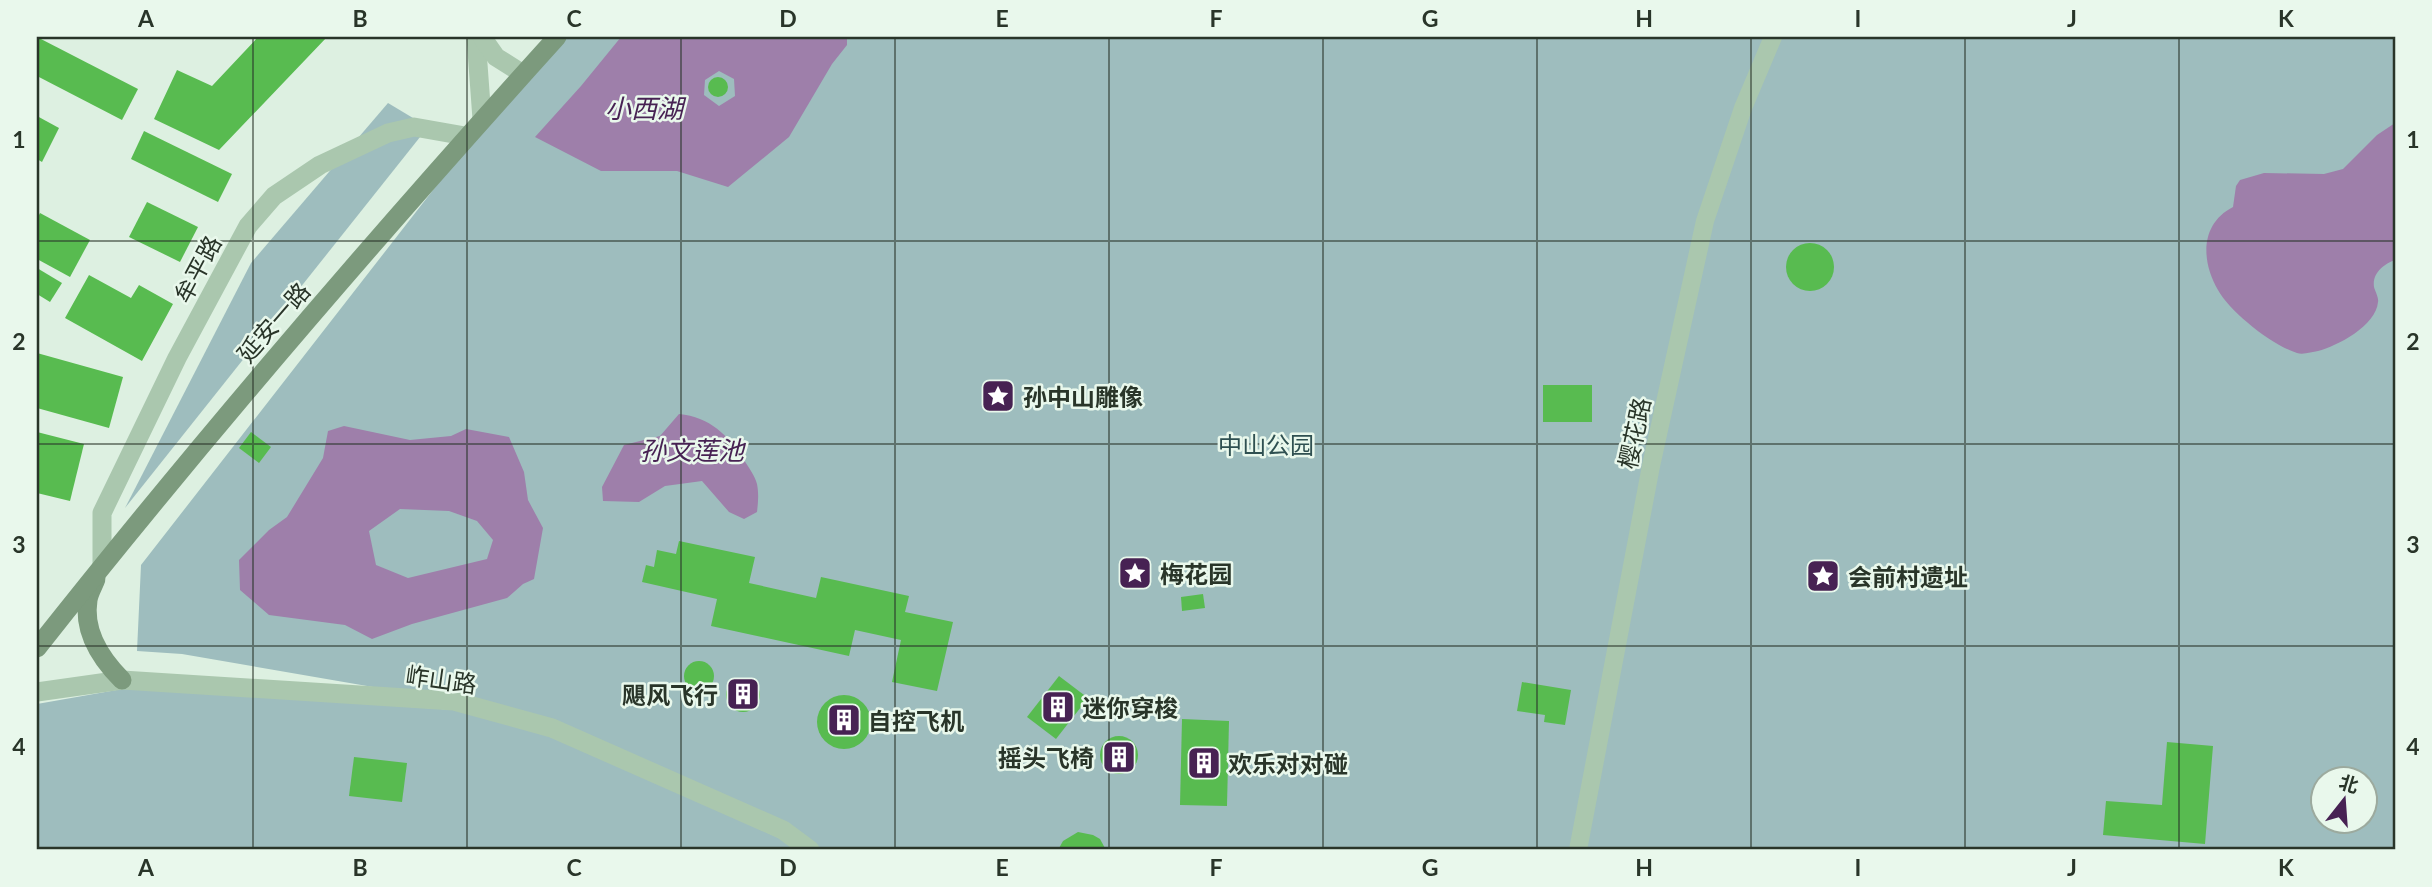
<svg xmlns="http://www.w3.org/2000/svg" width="2432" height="887" viewBox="0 0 2432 887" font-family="Lato,'Noto Sans SC',sans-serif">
<rect width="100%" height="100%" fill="#ddf0e1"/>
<g fill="#9ebdbe" fill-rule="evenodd">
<path d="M 549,37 L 2395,37 L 2395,850 L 810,850 L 552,728 L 454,701 L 182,654 L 137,651 L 141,565 L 486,122 ZM 2324,778 L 2366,778 L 2366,820 L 2324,820 Z"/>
<path d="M 388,103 L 428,127 L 125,508 L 251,263 Z"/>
<path d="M 128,688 L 455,710 L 559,738 L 779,838 L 796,850 L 37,850 L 37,704 Z"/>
</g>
<g fill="#9e7faa" fill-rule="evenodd">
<path d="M 621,37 L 847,37 L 847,45 L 832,64 L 789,137 L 728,187 L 677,171 L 601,171 L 535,137 L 581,86 ZM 719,71 L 734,79 L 735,96 L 719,106 L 704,95 L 705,80 Z"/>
<path d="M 2395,123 L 2395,260 C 2384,264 2372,273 2374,287 C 2375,291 2379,298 2378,302 C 2376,326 2337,346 2318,351 C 2312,352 2303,355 2297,353 C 2273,346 2230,312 2218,290 C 2201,261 2200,224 2233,207 L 2236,186 L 2240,180 L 2264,173 L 2324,174 L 2343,169 L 2377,135 Z"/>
<path d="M 679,414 C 710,417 728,435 744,460 C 749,468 755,476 757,484 C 759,494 758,503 757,512 L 744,519 L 729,512 L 702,481 L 665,486 L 639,502 L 603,501 L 602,487 L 624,445 L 660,436 Z"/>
<path d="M 344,426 L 410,440 L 451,436 L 466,429 L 509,437 L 524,472 L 528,500 L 543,528 L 534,579 L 523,584 L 507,598 L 412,624 L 372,639 L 345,625 L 269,615 L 240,590 L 239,560 L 269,530 L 287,517 L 323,458 L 328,431 ZM 400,509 L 449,511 L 477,521 L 493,540 L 487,559 L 408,578 L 376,565 L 369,531 Z"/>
</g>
<g fill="#58bb50">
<path d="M 258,37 L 327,37 L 219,150 L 154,119 L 177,70 L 212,86 Z"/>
<path d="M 39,38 L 138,89 L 122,120 L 37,76 L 37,43 Z"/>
<circle cx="718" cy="87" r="10"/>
<path d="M 37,116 L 59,128 L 42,162 L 37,159 Z"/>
<path d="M 144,131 L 232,174 L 218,202 L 131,159 Z"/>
<path d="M 147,202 L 198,227 L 180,262 L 129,237 Z"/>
<path d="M 40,213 L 90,240 L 70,277 L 37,259 L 37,219 Z"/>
<circle cx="1810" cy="267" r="24"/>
<path d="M 37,268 L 62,283 L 50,302 L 37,294 Z"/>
<path d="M 89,275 L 131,298 L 139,285 L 173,304 L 142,361 L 65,318 Z"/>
<path d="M 37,353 L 123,377 L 109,428 L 37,408 Z"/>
<rect x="1543" y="385" width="49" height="37"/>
<path d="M 37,432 L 84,444 L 70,501 L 37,493 Z"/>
<path d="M 251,432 L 271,447 L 259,463 L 239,448 Z"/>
<path d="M 679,541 L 755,557 L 749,583 L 816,598 L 821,577 L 909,596 L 905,612 L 953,622 L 937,691 L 892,682 L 901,640 L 855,630 L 849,656 L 711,626 L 717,599 L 642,582 L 646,565 L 654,567 L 657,550 L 676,554 Z"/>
<path d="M 1203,594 L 1205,608 L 1182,611 L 1181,597 Z"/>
<circle cx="699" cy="676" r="15"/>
<path d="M 1059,676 L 1088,698 L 1056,739 L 1027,717 Z"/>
<circle cx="743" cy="695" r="17"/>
<path d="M 1522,682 L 1571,690 L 1565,725 L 1544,722 L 1545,715 L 1517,711 Z"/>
<circle cx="844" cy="722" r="27"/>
<path d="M 1182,719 L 1229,721 L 1227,806 L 1180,805 Z"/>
<circle cx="1119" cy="755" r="19"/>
<path d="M 2167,742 L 2213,746 L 2205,844 L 2103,835 L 2106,801 L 2162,805 Z"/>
<path d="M 354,757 L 407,763 L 402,802 L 349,796 Z"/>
<path d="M 1078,832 L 1093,835 L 1100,839 L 1106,850 L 1058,850 L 1063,841 Z"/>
</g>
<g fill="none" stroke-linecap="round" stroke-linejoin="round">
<path stroke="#aac7ae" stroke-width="18" d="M 1578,850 L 1651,466 L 1705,221 L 1743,108 L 1773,37"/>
<g stroke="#aac7ae" stroke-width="19">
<path d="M 476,37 L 482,119"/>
<path d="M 482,37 L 496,57 L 523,74"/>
<path d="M 102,565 L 102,513 L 177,358 L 248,226 L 274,196 L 320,165 L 388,133 L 414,127 L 465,136"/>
</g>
<path stroke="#aac7ae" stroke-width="19" d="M 37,692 L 122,680 L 454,701 L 552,728 L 783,830 L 810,850"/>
<g stroke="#7c9a7d" stroke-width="19">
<path d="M 96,579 C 94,585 89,593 88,600 C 83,631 101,659 122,680"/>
<path d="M 37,648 C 203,438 378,235 557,37"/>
</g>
</g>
<path fill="none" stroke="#293529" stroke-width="2" stroke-opacity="0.55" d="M 253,37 L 253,850M 467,37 L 467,850M 681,37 L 681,850M 895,37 L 895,850M 1109,37 L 1109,850M 1323,37 L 1323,850M 1537,37 L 1537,850M 1751,37 L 1751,850M 1965,37 L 1965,850M 2179,37 L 2179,850M 37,241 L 2395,241M 37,444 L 2395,444M 37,646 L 2395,646"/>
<defs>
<symbol id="sight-square" viewBox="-11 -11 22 22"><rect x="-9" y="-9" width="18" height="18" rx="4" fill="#472253" stroke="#e9f8ec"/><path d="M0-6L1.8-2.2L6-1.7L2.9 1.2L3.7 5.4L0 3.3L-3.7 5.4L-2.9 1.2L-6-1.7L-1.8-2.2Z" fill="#fff"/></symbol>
<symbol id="building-square" viewBox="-11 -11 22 22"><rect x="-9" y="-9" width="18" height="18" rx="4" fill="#472253" stroke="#e9f8ec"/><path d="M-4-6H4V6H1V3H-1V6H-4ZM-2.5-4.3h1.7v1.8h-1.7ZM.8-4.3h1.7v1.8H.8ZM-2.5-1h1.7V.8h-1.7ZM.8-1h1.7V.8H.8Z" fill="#fff"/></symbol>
</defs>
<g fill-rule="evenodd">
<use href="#sight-square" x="979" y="377" width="38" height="38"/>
<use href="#sight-square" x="1116" y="554" width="38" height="38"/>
<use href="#sight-square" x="1804" y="557" width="38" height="38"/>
<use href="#building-square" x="724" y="675" width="38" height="38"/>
<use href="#building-square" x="1039" y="688" width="38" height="38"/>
<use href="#building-square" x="825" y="701" width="38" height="38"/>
<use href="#building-square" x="1100" y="738" width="38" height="38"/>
<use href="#building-square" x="1185" y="744" width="38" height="38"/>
</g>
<g text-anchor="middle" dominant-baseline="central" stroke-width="5" stroke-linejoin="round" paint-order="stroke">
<g font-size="24" fill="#293529" stroke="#e9f8ec">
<text transform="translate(197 269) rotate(-62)">牟平路</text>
<text transform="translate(273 322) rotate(-49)">延安一路</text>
<text transform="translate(1634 433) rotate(-78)">樱花路</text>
<text transform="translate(441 679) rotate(8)">岞山路</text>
</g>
<g font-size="24" font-weight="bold" fill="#293529" stroke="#e9f8ec" text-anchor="start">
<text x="1023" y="396">孙中山雕像</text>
<text x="1160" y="573">梅花园</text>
<text x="1848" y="576">会前村遗址</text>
<text x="718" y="694" text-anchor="end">飓风飞行</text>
<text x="1082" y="707">迷你穿梭</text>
<text x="868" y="720">自控飞机</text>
<text x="1094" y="757" text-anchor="end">摇头飞椅</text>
<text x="1228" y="763">欢乐对对碰</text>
</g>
<g font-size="24" fill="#2f5051" stroke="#e9f8ec">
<text x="1266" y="444">中山公园</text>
</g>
<g font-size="26" font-style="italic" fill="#472253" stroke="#e9f8ec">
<text x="644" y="108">小西湖</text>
<text x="692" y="450">孙文莲池</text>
</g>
</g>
<rect width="2432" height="887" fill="none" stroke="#e9f8ec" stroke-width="77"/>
<g transform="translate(2344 800) rotate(17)"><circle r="33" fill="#e9f8ec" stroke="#9caa9e" stroke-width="2"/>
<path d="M0-5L12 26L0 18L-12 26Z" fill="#472253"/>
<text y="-10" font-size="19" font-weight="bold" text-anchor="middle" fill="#293529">北</text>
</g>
<rect x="38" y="38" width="2356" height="810" fill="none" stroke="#293529" stroke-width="2.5"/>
<g font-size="23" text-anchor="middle" font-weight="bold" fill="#293529">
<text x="146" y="27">A</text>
<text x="360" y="27">B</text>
<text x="574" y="27">C</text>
<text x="788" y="27">D</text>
<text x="1002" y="27">E</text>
<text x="1216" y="27">F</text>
<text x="1430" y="27">G</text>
<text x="1644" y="27">H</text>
<text x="1858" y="27">I</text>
<text x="2072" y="27">J</text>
<text x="2286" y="27">K</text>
<text x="19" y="148">1</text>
<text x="2413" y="148">1</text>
<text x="19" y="350">2</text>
<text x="2413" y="350">2</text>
<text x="19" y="553">3</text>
<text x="2413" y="553">3</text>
<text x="19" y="755">4</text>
<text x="2413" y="755">4</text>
<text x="146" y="876">A</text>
<text x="360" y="876">B</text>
<text x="574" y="876">C</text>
<text x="788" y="876">D</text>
<text x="1002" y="876">E</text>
<text x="1216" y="876">F</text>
<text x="1430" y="876">G</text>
<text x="1644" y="876">H</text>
<text x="1858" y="876">I</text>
<text x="2072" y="876">J</text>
<text x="2286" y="876">K</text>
</g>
</svg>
